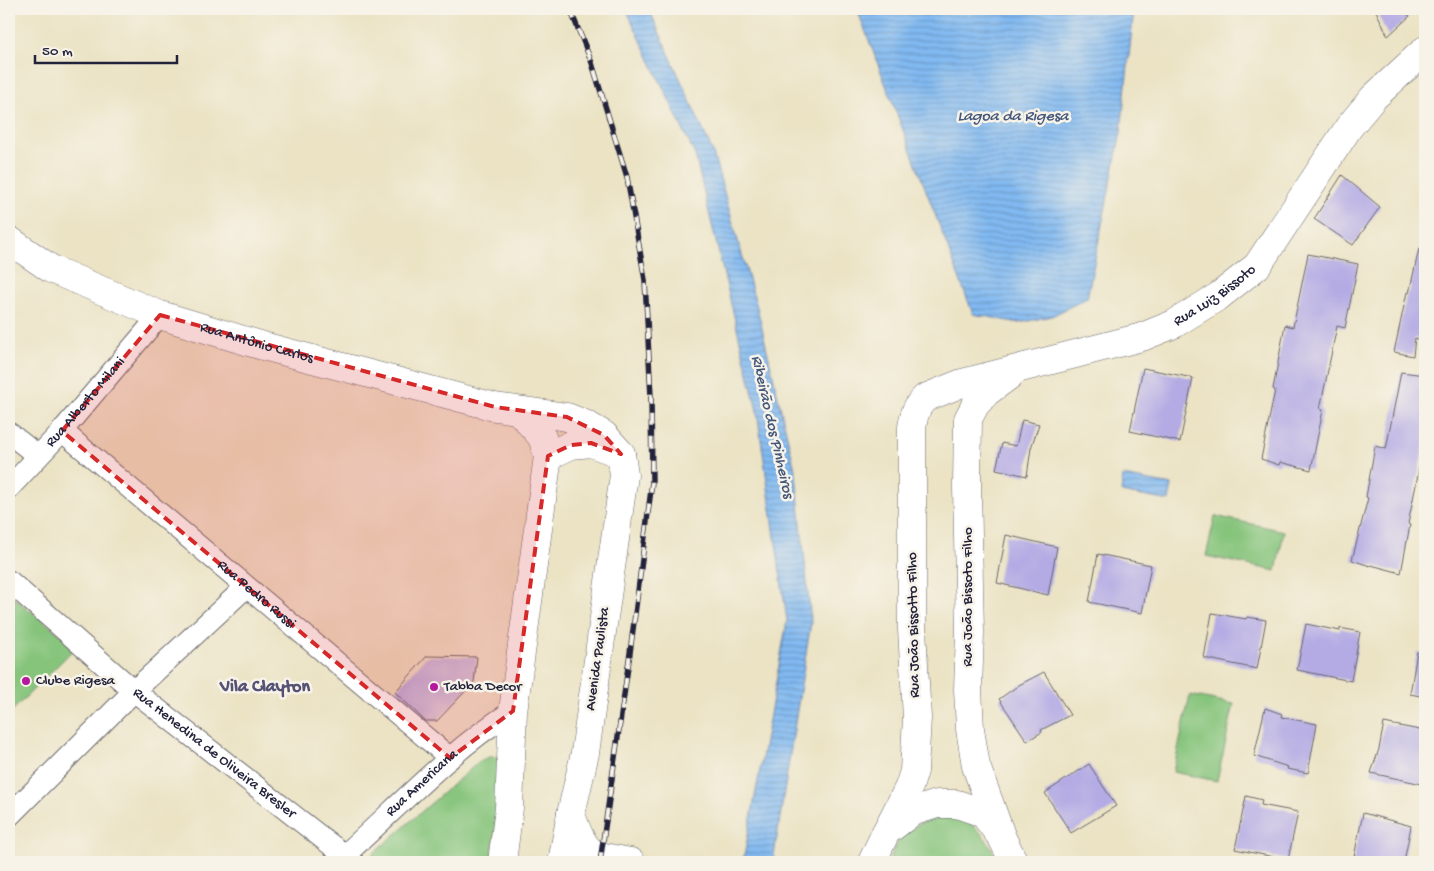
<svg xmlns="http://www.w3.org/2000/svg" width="1434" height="871" viewBox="0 0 1434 871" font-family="'Gochi Hand',sans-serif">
<defs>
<pattern id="water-rules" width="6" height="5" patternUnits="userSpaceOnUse" patternTransform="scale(1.25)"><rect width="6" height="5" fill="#81b9f1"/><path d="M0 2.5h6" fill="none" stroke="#6996c4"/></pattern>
</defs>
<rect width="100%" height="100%" fill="#f7f3e8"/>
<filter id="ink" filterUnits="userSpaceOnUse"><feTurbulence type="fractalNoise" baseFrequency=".02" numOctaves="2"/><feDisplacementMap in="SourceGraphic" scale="10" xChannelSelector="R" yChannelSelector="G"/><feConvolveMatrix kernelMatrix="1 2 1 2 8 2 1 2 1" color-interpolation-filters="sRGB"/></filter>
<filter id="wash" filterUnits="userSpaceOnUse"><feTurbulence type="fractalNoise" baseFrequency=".0096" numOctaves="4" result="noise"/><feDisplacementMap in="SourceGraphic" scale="20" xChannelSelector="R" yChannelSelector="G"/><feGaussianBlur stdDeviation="1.12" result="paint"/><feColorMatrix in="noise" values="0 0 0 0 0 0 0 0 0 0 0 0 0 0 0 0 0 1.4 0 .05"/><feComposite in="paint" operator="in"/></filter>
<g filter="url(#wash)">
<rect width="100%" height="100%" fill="#ebe3c4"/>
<g fill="#86c47b" stroke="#54735b">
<path d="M 1215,516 L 1284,531 L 1276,571 L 1206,556 Z"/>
<path d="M 9,594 L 76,647 L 9,714 Z"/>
<path d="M 1190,695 L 1234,704 L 1217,781 L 1173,772 Z"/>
<path d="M 493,756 L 505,762 L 491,862 L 374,862 L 368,858 L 481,760 Z"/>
<path d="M 939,818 C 945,818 953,817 959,819 C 980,824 990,845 999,862 L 888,862 L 898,841 L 918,824 Z"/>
</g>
<g fill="url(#water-rules)" stroke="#526e96">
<path d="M 626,9 L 649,9 L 712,150 L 757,307 L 796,474 L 811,622 L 773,862 L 743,862 L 787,621 L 757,411 L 695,155 Z"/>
<path d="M 857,9 L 1134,9 L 1121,132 L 1087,298 L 1052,316 L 1019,323 L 973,314 Z"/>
<path d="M 1123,476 L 1172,485 L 1169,501 L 1121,492 Z"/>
</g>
<g id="blocks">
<g fill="#b4abe4">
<path d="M 1375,9 L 1400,9 L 1410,16 L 1388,36 Z"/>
<path d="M 1342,175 L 1380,207 L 1353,245 L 1314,219 Z"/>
<path d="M 1419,249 L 1425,250 L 1425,288 L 1421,323 L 1425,323 L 1425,341 L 1415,338 L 1413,356 L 1394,352 L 1407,292 L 1409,293 Z"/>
<path d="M 1308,254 L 1358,264 L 1345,328 L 1337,326 L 1320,409 L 1323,410 L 1311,470 L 1280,462 L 1279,465 L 1261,459 L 1275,390 L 1273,389 L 1285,325 L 1293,327 Z"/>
<path d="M 1143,368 L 1193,378 L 1180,442 L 1130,431 Z"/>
<path d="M 1401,372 L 1425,375 L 1425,445 L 1424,445 L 1408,524 L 1410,525 L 1401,573 L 1371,565 L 1370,566 L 1352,560 L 1368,498 L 1366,497 L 1375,446 L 1386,449 Z"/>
<path d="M 1022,420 L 1039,424 L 1031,448 L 1027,476 L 996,469 L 1002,443 L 1016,446 Z"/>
<path d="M 1006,535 L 1057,547 L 1048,595 L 997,583 Z"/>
<path d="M 1098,554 L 1151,565 L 1142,613 L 1089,602 Z"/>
<path d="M 1212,613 L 1246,619 L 1247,617 L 1266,620 L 1257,669 L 1204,658 Z"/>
<path d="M 1306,624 L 1340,631 L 1340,628 L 1360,632 L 1351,681 L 1297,670 Z"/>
<path d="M 1417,652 L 1425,653 L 1425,697 L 1410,694 Z"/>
<path d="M 427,656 L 477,657 L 474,682 L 437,721 L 425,721 L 395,692 Z"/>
<path d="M 1044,672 L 1070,715 L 1041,730 L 1042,732 L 1027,741 L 999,699 L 1019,685 Z"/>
<path d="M 1265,708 L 1282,714 L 1281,717 L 1317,724 L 1308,773 L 1287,769 L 1288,767 L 1254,756 Z"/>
<path d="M 1384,723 L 1425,731 L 1425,768 L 1422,784 L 1371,773 L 1379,749 Z"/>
<path d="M 1089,764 L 1116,806 L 1071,833 L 1045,793 Z"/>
<path d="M 1246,796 L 1262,800 L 1261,805 L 1298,812 L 1288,860 L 1235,849 Z"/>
<path d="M 1363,813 L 1411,826 L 1404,862 L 1353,862 Z"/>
</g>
</g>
</g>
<g filter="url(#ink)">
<use href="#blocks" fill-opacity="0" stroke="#68666b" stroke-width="1"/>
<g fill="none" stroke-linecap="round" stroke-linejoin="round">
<defs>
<g id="street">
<path id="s1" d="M 62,431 L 450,758"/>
<path d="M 9,433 L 38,456"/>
<path id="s2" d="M 9,488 L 62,431 L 160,315"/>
<path id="s3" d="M 9,581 L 134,691 L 353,862"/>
<path d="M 9,816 L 134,691 L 246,587"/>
<path id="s4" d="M 337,862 C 394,812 448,751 513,711"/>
</g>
<g id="secondary">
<path id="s5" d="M 9,240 L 51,269 L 160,315 L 263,346 L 495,407 L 567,417 L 587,425 L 604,435 L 621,454"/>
<path d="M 519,411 L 542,437 L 548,456"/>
</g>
<g id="primary">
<path d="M 571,814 C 585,856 589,855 631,862"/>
<path id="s6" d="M 886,832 L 909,787 L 914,771 L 917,718 L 912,629 L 912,427 C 914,415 916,406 925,398 L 962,383 L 1142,337 L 1174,324 L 1219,296 L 1257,266 L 1349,127 L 1374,97 L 1425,50"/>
<path d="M 1002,838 L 976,766 L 970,729 L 968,689 L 970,633 L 967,487 L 968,419 L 976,404 L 987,392 L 1010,375"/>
<path d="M 502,862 L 509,808 L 513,711 L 548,456 L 571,445 L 591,443 L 621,454 L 624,475 L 585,753 L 571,814 L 562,862"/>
<path d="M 872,862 L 886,832 L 912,812 L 937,804 L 957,804 L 983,813 L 1002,838 L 1014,862"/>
</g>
</defs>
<use href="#street" stroke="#68666b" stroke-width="23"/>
<use href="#secondary" stroke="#68666b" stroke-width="29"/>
<use href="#primary" stroke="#68666b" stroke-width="29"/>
<use href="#street" stroke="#fff" stroke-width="21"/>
<use href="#secondary" stroke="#fff" stroke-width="28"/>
<use href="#primary" stroke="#fff" stroke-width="28"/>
<defs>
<path id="rail" d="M 570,9 L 592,63 L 627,177 L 645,280 L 651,397 L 652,482 L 630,653 L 600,862"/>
</defs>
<use href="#rail" stroke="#22223b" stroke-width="5.5"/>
<use href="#rail" stroke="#f7f3e8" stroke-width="4" stroke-dasharray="11" stroke-linecap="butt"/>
</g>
</g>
<path fill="#d62828" fill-opacity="0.2" stroke="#d62828" stroke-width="4" stroke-dasharray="10 6" stroke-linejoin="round" d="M 160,315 L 495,407 L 567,417 L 604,435 L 621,454 L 591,443 L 571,445 L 548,456 L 513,711 L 450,758 L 62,431 Z"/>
<g fill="#b5179e" stroke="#f7f3e8" stroke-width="2">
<circle cx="26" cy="681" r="5"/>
<circle cx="434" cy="687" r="5"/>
</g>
<g text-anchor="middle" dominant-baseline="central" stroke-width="5" stroke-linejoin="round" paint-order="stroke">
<g font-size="15" fill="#22223b" stroke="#f7f3e8">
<text stroke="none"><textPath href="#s6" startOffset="754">Rua Luiz Bissoto</textPath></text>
<text stroke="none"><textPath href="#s5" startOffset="270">Rua Antônio Carlos</textPath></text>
<text stroke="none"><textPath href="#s2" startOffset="115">Rua Alberto Milani</textPath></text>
<text stroke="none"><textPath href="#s1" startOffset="254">Rua Pedro Russi</textPath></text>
<text transform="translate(968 597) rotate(-90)">Rua João Bissoto Filho</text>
<text transform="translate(914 625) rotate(-91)">Rua João Bissotto Filho</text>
<text transform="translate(598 659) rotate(-82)">Avenida Paulista</text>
<text stroke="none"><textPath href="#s3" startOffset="268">Rua Henedina de Oliveira Bresler</textPath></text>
<text stroke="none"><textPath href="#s4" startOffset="116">Rua Americana</textPath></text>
</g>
<g font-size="15" fill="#22223b" stroke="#f7f3e8" text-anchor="start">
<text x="36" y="681">Clube Rigesa</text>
<text x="444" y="687">Tabba Decor</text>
</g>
<g font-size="16" font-style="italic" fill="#43577b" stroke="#f7f3e8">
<text x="1013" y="117">Lagoa da Rigesa</text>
<text transform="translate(771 427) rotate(77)">Ribeirão dos Pinheiros</text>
</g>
<g font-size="18" font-weight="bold" fill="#555276" stroke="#f7f3e8">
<text x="265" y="687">Vila Clayton</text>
</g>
</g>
<rect width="1434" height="871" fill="none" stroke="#f7f3e8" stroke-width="30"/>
<path d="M35 55v8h142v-8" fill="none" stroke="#22223b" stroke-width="2.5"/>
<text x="42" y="55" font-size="15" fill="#22223b" stroke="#f7f3e8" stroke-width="4" paint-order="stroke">50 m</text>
</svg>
